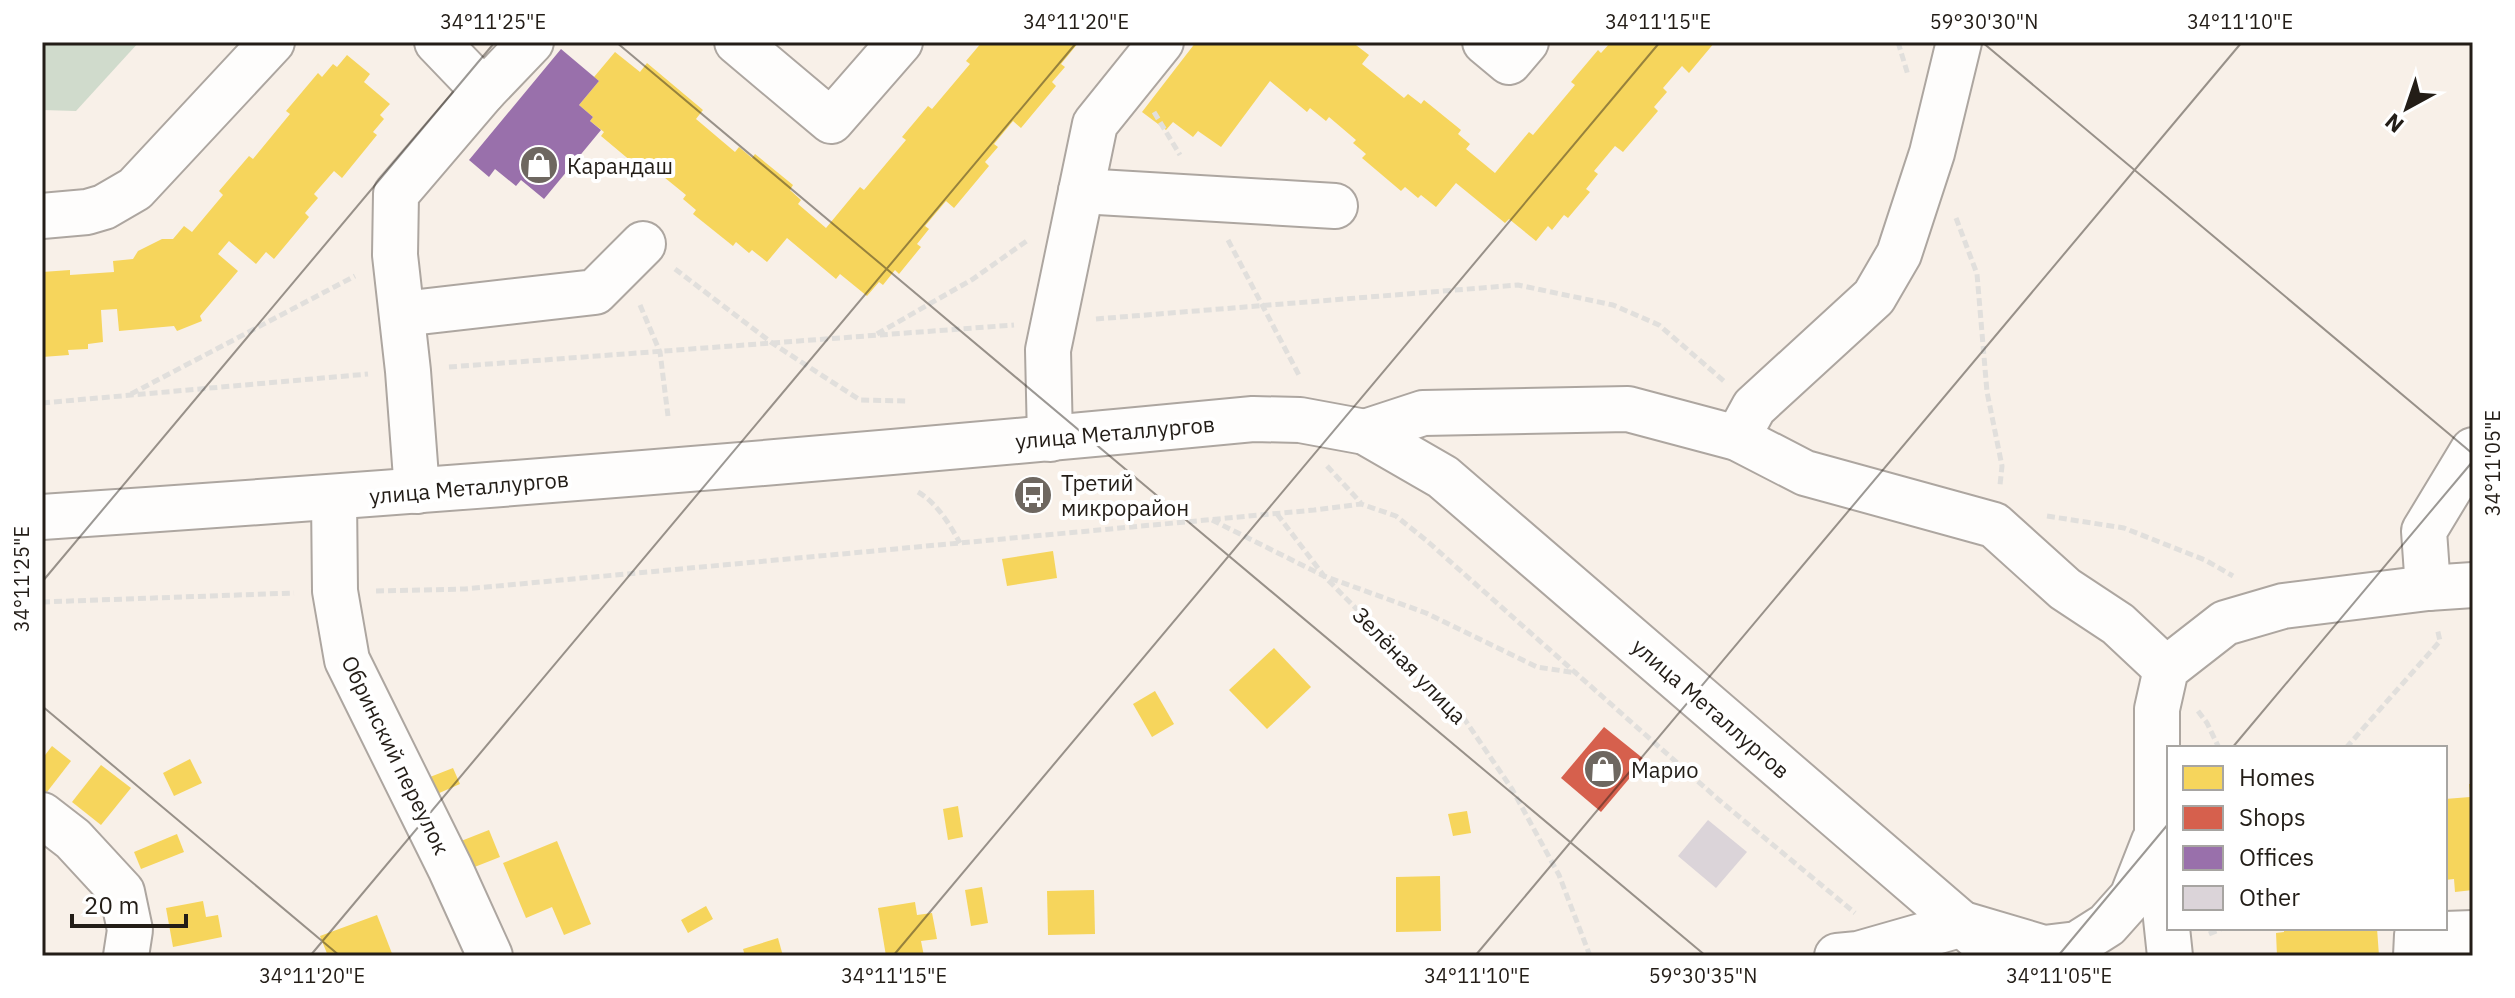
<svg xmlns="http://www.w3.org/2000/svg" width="2515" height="998" viewBox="0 0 2515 998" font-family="'IBM Plex Sans',sans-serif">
<rect width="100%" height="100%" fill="#f8f0e8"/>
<path fill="#d0dbcc" d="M 42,42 L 139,42 L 76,111 L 42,110 Z"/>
<g fill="#f6d55c">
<path d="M 982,42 L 1079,42 L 1061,64 L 1065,67 L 1052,82 L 1056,86 L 1021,128 L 1013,121 L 994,144 L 998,147 L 985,162 L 989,166 L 954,208 L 946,201 L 925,226 L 929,229 L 917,244 L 921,247 L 899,274 L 895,270 L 883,285 L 879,282 L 867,296 L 840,274 L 836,279 L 787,238 L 767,262 L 752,250 L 749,253 L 736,242 L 733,246 L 693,214 L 696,210 L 683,199 L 686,195 L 659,173 L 657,176 L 641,163 L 638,167 L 601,136 L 604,132 L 590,121 L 593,117 L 579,105 L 599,81 L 594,77 L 615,52 L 640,72 L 647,63 L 703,110 L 696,119 L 735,152 L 739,147 L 752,158 L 755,154 L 793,185 L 790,190 L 801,200 L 798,204 L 826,228 L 860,187 L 864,190 L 906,140 L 902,137 L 928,106 L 932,109 L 970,64 L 966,61 Z"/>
<path d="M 1196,42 L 1352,42 L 1369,55 L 1362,64 L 1404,98 L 1408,94 L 1421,104 L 1424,100 L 1461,130 L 1458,134 L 1470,144 L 1466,149 L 1495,173 L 1529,132 L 1533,135 L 1575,85 L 1571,82 L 1598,50 L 1601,53 L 1611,42 L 1715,42 L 1689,73 L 1682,66 L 1663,88 L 1667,92 L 1654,107 L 1658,111 L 1623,152 L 1615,146 L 1594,171 L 1598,174 L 1586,189 L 1590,192 L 1568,218 L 1564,215 L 1552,230 L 1548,226 L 1536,241 L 1509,219 L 1505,223 L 1456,183 L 1436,207 L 1421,195 L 1418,198 L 1405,187 L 1401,191 L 1362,158 L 1366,154 L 1353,143 L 1356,140 L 1329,117 L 1326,121 L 1310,108 L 1307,112 L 1270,81 L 1221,147 L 1198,131 L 1193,137 L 1173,122 L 1166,130 L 1142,112 Z"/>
<path d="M 347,55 L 370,74 L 364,82 L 390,104 L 380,115 L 384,119 L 373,132 L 377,135 L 342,178 L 334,171 L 314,194 L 318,198 L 305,213 L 309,217 L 274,259 L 266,252 L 256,264 L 229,241 L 218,254 L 238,271 L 200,316 L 202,321 L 177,331 L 174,326 L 119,331 L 117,309 L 101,310 L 103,342 L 88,344 L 88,349 L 68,350 L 69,355 L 42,357 L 42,272 L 70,270 L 70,275 L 114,272 L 113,261 L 133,259 L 138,251 L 162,239 L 173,239 L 184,226 L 192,232 L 223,195 L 219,191 L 249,156 L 253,159 L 290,114 L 286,111 L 318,73 L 322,77 L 333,64 L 337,67 Z"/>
<path d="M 1053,551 L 1057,578 L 1007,586 L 1002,559 Z"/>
<path d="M 1274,648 L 1311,687 L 1267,729 L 1229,690 Z"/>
<path d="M 1155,691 L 1174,724 L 1152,737 L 1133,704 Z"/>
<path d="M 52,746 L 71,761 L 47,792 L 42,789 L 42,759 Z"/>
<path d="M 190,759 L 202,783 L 174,796 L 163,773 Z"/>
<path d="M 101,765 L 131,788 L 101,825 L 72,802 Z"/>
<path d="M 453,768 L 460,784 L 437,794 L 430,777 Z"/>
<path d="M 2469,784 L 2473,784 L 2473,890 L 2455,892 L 2454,879 L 2445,880 L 2445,799 L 2470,797 Z"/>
<path d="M 958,806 L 963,837 L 948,840 L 943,809 Z"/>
<path d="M 1467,811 L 1471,833 L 1453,836 L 1448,814 Z"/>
<path d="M 489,830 L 500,857 L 467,870 L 456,843 Z"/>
<path d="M 177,834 L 184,852 L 141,869 L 134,852 Z"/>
<path d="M 557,841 L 591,924 L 564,935 L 552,907 L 526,918 L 503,863 Z"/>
<path d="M 1440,876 L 1441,931 L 1396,932 L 1396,877 Z"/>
<path d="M 982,887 L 988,923 L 971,926 L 965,890 Z"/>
<path d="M 1094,890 L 1095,934 L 1048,935 L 1047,891 Z"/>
<path d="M 203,901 L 206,917 L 218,915 L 222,937 L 173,947 L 166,908 Z"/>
<path d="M 915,902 L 917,915 L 932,913 L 937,939 L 921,941 L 924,956 L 886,956 L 878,908 Z"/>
<path d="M 706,906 L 713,919 L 688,933 L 681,920 Z"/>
<path d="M 377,915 L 393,956 L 328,956 L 320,936 Z"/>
<path d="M 2284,928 L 2377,928 L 2379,956 L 2277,956 L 2276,933 L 2284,932 Z"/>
<path d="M 778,938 L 783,956 L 745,956 L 743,949 Z"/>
</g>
<path fill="#d6604d" d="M 1604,727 L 1645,760 L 1601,812 L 1561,778 Z"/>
<path fill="#9970ab" d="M 561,49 L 599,81 L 579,105 L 593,117 L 590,121 L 601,130 L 544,199 L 521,180 L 516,186 L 495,169 L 489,177 L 469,160 Z"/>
<path fill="#dbd4d9" d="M 1708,820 L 1747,852 L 1716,888 L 1678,856 Z"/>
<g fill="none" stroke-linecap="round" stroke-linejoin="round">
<defs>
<g id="minor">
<path d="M 437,42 L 484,91"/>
<path d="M 737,42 L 831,121 L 900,42"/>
<path d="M 1485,42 L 1509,62 L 1526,42"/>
<path d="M 1081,191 L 1335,206"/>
<path d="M 42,216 L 87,212 L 104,207 L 135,189 L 272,42"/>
<path d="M 402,314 L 595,292 L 643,244"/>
<path d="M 1365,432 L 1423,413 L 1628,409 L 1737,438 L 1805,473 L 1994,525 L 2065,589 L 2118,624 L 2166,669"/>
<path d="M 1737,438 L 1754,407 L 1874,297 L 1899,254 L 1932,153 L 1959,42"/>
<path d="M 1050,439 L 1048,350 L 1095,124 L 1161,42"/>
<path d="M 417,491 L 408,371 L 395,255 L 396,194 L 484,91 L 531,42"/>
<path d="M 334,498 L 335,591 L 347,660 L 450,868 L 490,956"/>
<path d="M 42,517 C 446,490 850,458 1253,419 L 1300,420 L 1365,432 L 1443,477 L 1999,956"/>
<path d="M 2428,588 L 2424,531 L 2473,450"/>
<path d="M 42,815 L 73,839 L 122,892 L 130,930 L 126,956"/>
<path d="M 1837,956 L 1858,954 L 1963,924 L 2044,948 L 2077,944 L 2107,925 L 2132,897 L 2154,841"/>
<path d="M 2170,956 L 2157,834 L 2157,709 L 2166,669 L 2225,623 L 2283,606 L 2428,588 L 2473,585"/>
<path d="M 2416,956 L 2417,935 L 2473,933"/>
</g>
</defs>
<use href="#minor" stroke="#ada6a0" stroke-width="48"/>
<g stroke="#e1dfdc" stroke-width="5" stroke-dasharray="8 4" stroke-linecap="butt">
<path d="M 1898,42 L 1908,75"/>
<path d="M 1154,112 L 1180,155"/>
<path d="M 1956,218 L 1977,274 L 1987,392 L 2002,466 L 2000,485"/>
<path d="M 1228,240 L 1300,377"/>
<path d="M 675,269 L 772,343 L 860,400 L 908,401"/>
<path d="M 640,305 L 660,352 L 668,416"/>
<path d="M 1096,319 L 1518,285 L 1613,305 L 1659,325 L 1725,382"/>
<path d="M 877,334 L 973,279 L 1028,240"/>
<path d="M 449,367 L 1014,325"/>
<path d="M 131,394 L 355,276"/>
<path d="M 42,403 L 368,374"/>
<path d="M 1327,466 L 1361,503"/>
<path d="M 918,492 C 937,503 950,525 960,543"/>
<path d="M 1277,514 L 1324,576 L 1463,717 L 1512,789 L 1559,875 L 1590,956"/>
<path d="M 2047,516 L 2124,528 L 2205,560 L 2233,576"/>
<path d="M 1212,520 L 1324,576 L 1426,613 L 1537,667 L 1577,673"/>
<path d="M 376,591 L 465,589 L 1314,510 L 1361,504 L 1396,516 L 1427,541 L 1719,800 L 1855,913"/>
<path d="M 42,602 L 294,593"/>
<path d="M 2198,711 L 2207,723 L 2219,748"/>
<path d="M 2346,748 L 2440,641 L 2437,628"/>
<path d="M 2209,934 L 2223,928"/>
</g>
<use href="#minor" stroke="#fefdfc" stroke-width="44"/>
</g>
<path fill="none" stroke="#231d17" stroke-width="2" stroke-opacity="0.45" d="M 616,42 L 1706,956M 1982,42 L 2473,454M 42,582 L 495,42M 42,706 L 340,956M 2232,748 L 2473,461M 310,956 L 1077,42M 893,956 L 1660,42M 1475,956 L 2242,42M 2058,956 L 2169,823"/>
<defs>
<symbol id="shop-disc" viewBox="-11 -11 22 22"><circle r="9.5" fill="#6e6760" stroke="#fff"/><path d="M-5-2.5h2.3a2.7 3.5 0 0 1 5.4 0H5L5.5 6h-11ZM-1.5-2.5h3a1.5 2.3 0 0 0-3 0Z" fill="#fff"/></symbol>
<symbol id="bus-disc" viewBox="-11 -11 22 22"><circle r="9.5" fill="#6e6760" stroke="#fff"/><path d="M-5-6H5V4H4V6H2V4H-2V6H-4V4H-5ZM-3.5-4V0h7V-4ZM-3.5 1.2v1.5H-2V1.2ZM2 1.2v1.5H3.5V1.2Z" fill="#fff"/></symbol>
</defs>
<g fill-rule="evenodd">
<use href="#shop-disc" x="517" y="143" width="44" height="44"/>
<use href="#bus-disc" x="1011" y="473" width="44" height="44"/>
<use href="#shop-disc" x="1581" y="747" width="44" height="44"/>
</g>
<g text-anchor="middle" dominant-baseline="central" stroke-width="8" stroke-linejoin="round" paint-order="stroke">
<g font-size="22" fill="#231d17" stroke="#fff" text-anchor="start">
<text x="567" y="165">Карандаш</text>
<text x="1061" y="482">Третий<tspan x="1061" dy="25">микрорайон</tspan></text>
<text x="1631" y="769">Марио</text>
</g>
<g font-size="22" fill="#231d17" stroke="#fff">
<text transform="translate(1115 432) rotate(-5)">улица Металлургов</text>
<text transform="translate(469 487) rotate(-5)">улица Металлургов</text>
<text transform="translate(1410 665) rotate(46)">Зелёная улица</text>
<text transform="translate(1711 708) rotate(41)">улица Металлургов</text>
<text transform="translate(396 755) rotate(64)">Обринский переулок</text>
</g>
</g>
<rect width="2515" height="998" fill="none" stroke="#ffffff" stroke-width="88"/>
<rect x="2167" y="746" width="280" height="184" fill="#ffffff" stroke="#a7a5a2" stroke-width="2"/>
<rect x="2183" y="766" width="40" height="24" fill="#f6d55c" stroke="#a7a5a2" stroke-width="2"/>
<text x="2239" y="786" font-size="24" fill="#231d17">Homes</text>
<rect x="2183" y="806" width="40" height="24" fill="#d6604d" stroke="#a7a5a2" stroke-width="2"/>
<text x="2239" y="826" font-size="24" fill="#231d17">Shops</text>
<rect x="2183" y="846" width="40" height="24" fill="#9970ab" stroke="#a7a5a2" stroke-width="2"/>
<text x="2239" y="866" font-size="24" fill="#231d17">Offices</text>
<rect x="2183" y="886" width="40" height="24" fill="#dbd4d9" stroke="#a7a5a2" stroke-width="2"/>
<text x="2239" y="906" font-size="24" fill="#231d17">Other</text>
<g transform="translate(2407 108) rotate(220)" stroke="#ffffff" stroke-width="6" paint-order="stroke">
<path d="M0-6L14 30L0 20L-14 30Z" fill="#231d17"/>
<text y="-12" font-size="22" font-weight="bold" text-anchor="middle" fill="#231d17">N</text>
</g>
<path d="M72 914v12h114v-12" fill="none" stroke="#231d17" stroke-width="4"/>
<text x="84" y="914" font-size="24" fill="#231d17" stroke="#ffffff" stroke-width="6" paint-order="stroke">20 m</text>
<rect x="44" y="44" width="2427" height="910" fill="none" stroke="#231d17" stroke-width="3"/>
<g font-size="20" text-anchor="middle" fill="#231d17">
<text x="493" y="29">34°11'25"E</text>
<text x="1076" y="29">34°11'20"E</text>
<text x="1658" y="29">34°11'15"E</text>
<text x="1984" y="29">59°30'30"N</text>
<text x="2240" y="29">34°11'10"E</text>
<text transform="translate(2493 463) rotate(-90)" y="7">34°11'05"E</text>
<text transform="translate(22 579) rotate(-90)" y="7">34°11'25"E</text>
<text x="312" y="983">34°11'20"E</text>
<text x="894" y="983">34°11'15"E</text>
<text x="1477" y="983">34°11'10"E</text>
<text x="1703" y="983">59°30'35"N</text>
<text x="2059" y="983">34°11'05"E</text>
</g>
</svg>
